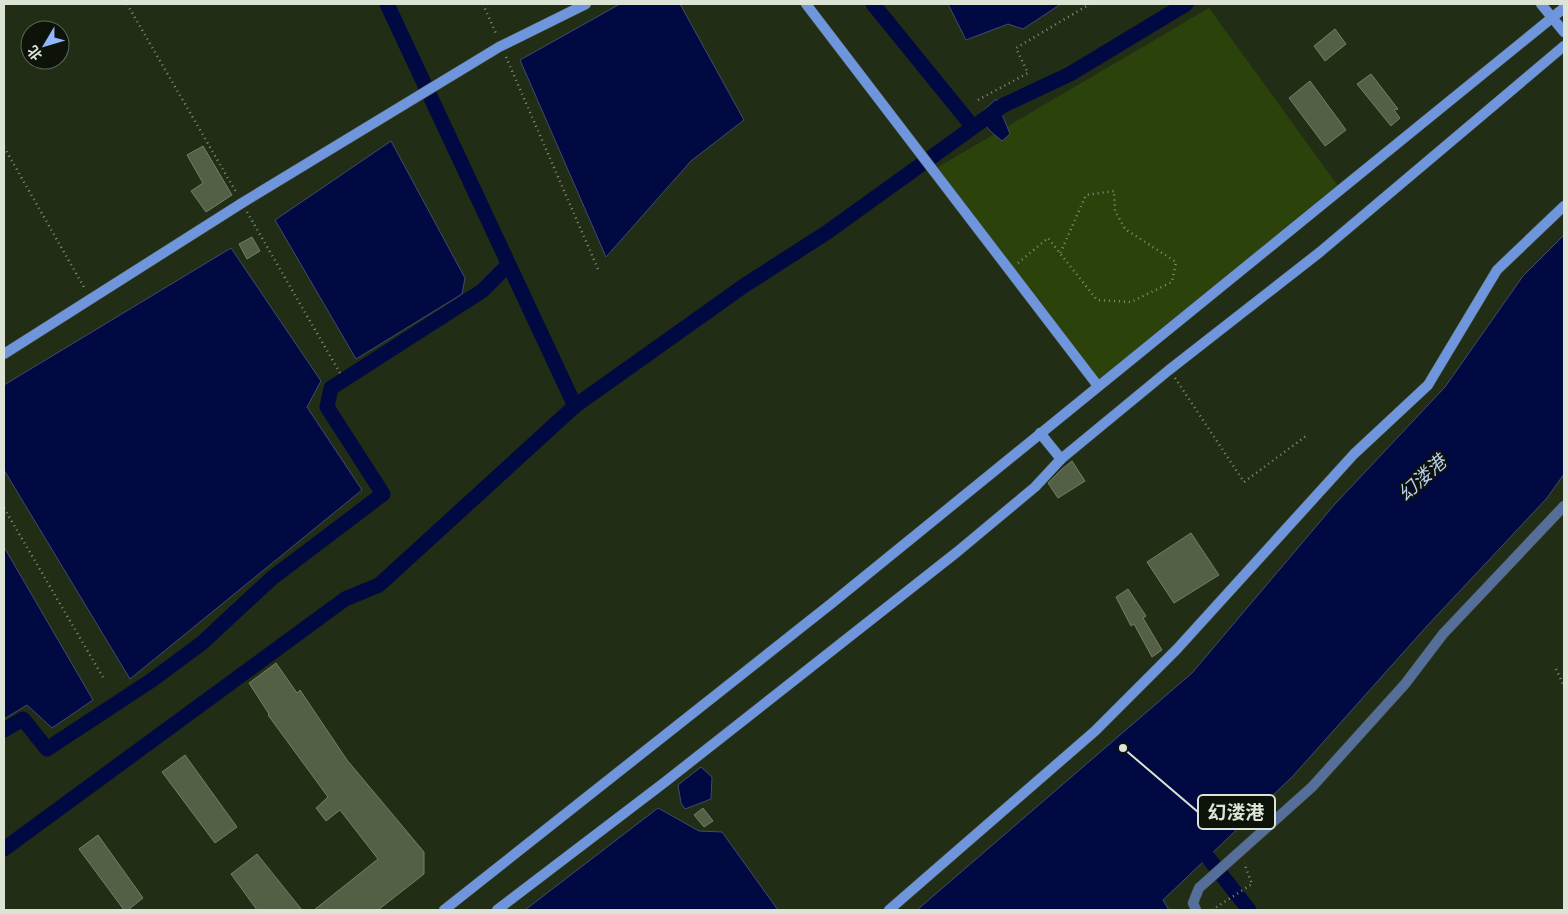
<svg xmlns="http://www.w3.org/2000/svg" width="1568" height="914" viewBox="0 0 1568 914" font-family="'Playfair Display','Noto Sans SC',serif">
<rect width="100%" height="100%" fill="#212d15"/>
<path fill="#2b420b" d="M 1209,8 L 1341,190 L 1098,386 L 933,170 Z"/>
<g fill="#000941" stroke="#424b6d">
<path d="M 620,4 L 680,4 L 744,120 L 691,161 L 606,257 L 520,60 Z"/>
<path d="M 948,4 L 1061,4 L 1023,29 L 1008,24 L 966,40 Z"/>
<path d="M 996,99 L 1010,134 L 1002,141 L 989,130 L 979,115 Z"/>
<path d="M 391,141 L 465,278 L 462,294 L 356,359 L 275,220 Z"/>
<path d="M 1564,235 L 1564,474 L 1547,498 L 1427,626 L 1292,777 L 1163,900 L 1169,910 L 917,910 L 1192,673 L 1335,504 L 1445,387 L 1523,276 Z"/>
<path d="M 231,248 L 321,381 L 307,407 L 362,490 L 130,679 L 4,470 L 4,385 Z"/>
<path d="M 4,547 L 93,700 L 52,728 L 27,705 L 4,719 Z"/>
<path d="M 701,767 L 712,777 L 711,799 L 685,809 L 681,803 L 678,785 Z"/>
<path d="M 658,808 L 699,831 L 722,832 L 778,910 L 525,910 Z"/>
</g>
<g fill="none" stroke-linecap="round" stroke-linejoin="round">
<g stroke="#000941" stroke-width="15">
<path d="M 387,4 L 575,406"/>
<path d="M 873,4 L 973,127"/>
<path d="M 4,730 L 23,719 L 47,749 L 152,680 L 202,643 L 272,578 L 383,494 L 327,407 L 331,388 L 482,291 L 507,266"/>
<path d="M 1196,842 L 1249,910"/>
<path d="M 4,849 L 345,599 L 379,585 L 575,406 L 745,285 L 826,233 L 1004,105 L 1070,74 L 1186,4"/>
</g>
</g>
<g fill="#536046" stroke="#728065">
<path d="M 1335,29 L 1346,44 L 1325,61 L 1314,46 Z"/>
<path d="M 1371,74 L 1398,109 L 1394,110 L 1400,118 L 1391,126 L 1357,84 Z"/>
<path d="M 1310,81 L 1346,130 L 1325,146 L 1289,98 Z"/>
<path d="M 203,146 L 232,195 L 206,212 L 191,191 L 203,183 L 187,155 Z"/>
<path d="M 252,237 L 260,251 L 247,259 L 239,244 Z"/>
<path d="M 1072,461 L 1085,481 L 1058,498 L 1048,483 L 1062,469 Z"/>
<path d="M 1191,533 L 1219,575 L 1174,603 L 1147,562 Z"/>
<path d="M 1128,589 L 1146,616 L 1143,618 L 1162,650 L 1152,657 L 1134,624 L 1131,626 L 1116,597 Z"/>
<path d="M 276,663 L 297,693 L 300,690 L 347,760 L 424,852 L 424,874 L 378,910 L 314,910 L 378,859 L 340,810 L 326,821 L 316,808 L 328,797 L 268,715 L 269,714 L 249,683 Z"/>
<path d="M 185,755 L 237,827 L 215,843 L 162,772 Z"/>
<path d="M 703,808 L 713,821 L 704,827 L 694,815 Z"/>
<path d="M 98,835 L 143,898 L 128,910 L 124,910 L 79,849 Z"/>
<path d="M 257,854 L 302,910 L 257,910 L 231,874 Z"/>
</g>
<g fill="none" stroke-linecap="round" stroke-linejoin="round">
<defs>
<path id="street" d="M 1196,910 L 1193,903 L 1199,888 L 1312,787 L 1405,684 L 1443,634 L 1564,506"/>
<g id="secondary">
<path d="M 806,4 L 1098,386"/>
<path d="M 1541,4 L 1564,32"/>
<path d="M 4,354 L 242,203 L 499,47 L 586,4"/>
<path d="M 1040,433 L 1061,459"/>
<path d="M 444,910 L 832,603 L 1564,8"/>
<path d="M 497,910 L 665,782 L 957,552 L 1035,487 L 1061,459 L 1169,370 L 1320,252 L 1564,46"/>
<path d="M 889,910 L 1095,731 L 1177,649 L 1354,454 L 1428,385 L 1497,270 L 1564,206"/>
</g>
</defs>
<use href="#street" stroke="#3f4a34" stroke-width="11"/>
<use href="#secondary" stroke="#3f4a34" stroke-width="11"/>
<g stroke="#86907c" stroke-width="2.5" stroke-dasharray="1 4" stroke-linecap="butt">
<path d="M 127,4 L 236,192"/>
<path d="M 483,4 L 497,36"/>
<path d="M 506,57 L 598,269"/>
<path d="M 978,100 L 1028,73 L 1016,48 L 1090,4"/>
<path d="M 4,147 L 85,289"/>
<path d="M 247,212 L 340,373"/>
<path d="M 1018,263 L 1048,238 L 1097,300 L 1131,302 L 1172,282 L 1176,262 L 1125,229 L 1115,211 L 1114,191 L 1086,195 L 1060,254"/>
<path d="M 1175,378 L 1244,482 L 1306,436"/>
<path d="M 4,508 L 104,679"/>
<path d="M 1556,669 L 1564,686"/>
<path d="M 1212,910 L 1252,884 L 1244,863"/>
</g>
<use href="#street" stroke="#566f9a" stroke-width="10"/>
<use href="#secondary" stroke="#6f95dc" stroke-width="10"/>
</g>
<g text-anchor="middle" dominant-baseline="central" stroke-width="4" stroke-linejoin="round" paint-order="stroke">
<g font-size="19" font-style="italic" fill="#b8cdf0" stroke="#0e1309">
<text transform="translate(1421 477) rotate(-42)">幻溇港</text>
</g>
</g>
<path fill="none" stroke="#dce4d5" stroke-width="2" d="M1123 748L1198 812"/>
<circle fill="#dce4d5" stroke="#0e1309" stroke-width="2" cx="1123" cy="748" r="5"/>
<rect fill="#0e1309" stroke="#dce4d5" stroke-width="2" x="1198" y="795" width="77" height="34" rx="5"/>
<g font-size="19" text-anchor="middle" font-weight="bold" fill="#dce4d5">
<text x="1236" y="819">幻溇港</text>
</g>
<rect width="1568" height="914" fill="none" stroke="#dce4d5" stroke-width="10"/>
<g transform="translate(45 45) rotate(232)"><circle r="24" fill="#0e1309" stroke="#60675b"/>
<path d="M0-4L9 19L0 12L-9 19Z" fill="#91b8fd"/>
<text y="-8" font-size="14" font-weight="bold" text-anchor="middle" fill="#dce4d5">北</text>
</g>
</svg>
